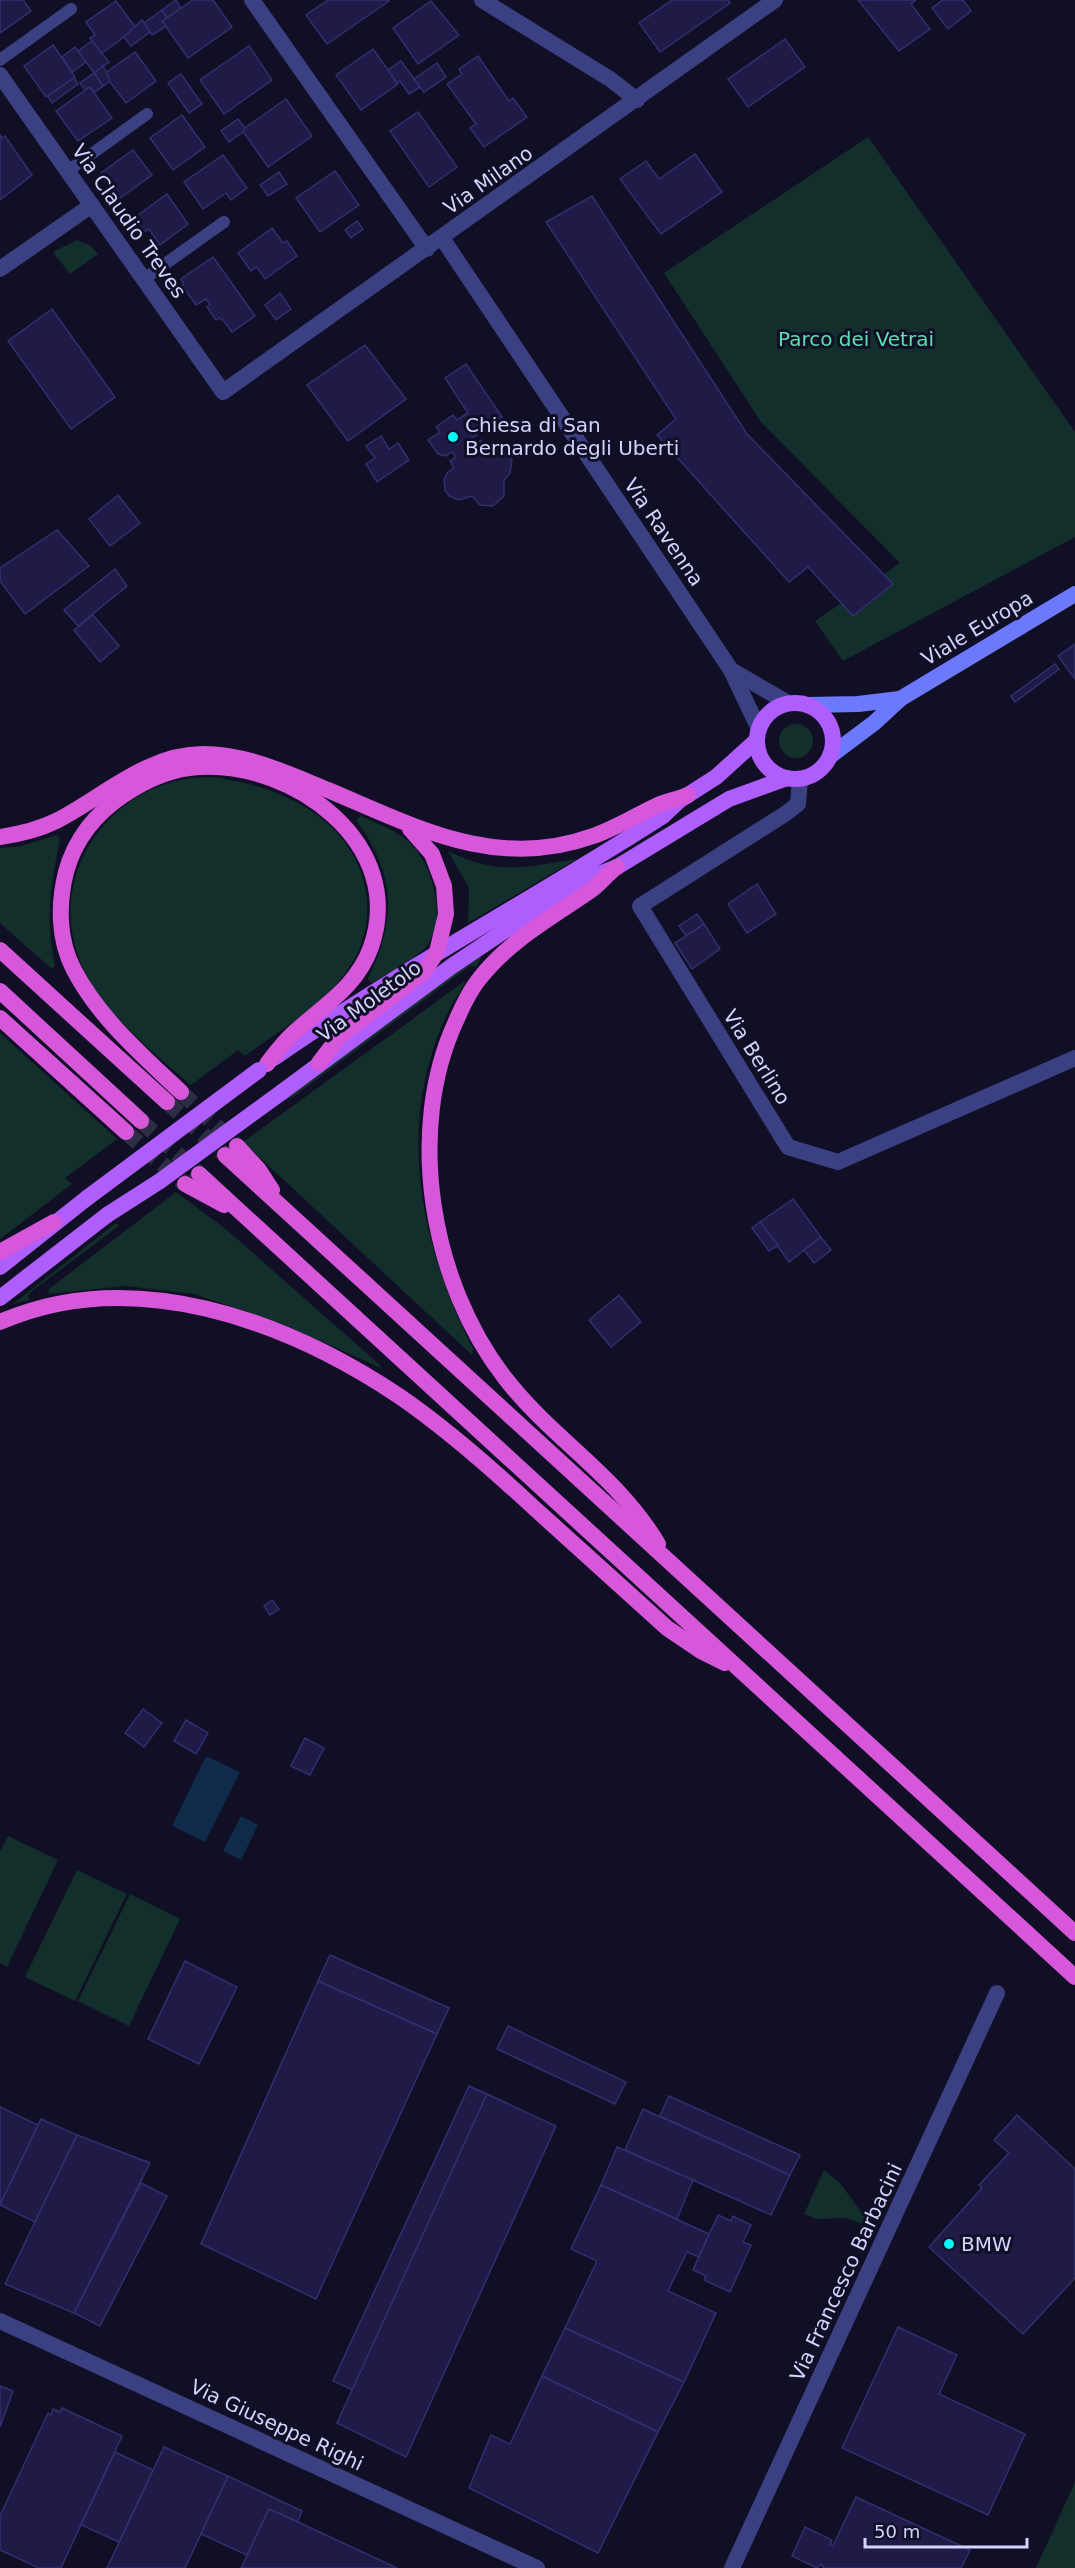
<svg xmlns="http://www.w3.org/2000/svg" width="1075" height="2568" viewBox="0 0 1075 2568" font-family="'DejaVu Sans',sans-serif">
<rect width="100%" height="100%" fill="#100f25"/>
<g fill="#122f2b">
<path d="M 868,137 L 1075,432 L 1075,537 L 843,661 L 815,621 L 900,563 L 761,422 L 664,273 Z"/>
<path d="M 77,240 L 90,245 L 98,254 L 70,274 L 53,252 Z"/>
<circle cx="796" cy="741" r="17"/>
<path d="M 211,777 C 280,785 359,820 367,899 C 369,923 363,948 349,968 C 325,1005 280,1030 245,1056 L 238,1050 L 191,1085 C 153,1052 108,1018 85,972 C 39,880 110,776 211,777 Z"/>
<path d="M 361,816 C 378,824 395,830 409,842 C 433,864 449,921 425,948 C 415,959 385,976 371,983 L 368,979 C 397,918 396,875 356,820 Z"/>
<path d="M 56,835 L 60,838 C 51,887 45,916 55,965 L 52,969 L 0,923 L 0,848 L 21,846 Z"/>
<path d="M 448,851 C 500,876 523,867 577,859 L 468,923 L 469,888 Z"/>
<path d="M 478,956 L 481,958 L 476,967 L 471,965 L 290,1099 L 287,1096 Z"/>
<path d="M 465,981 C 463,989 454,1000 450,1008 C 442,1024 435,1042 430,1060 C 402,1158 428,1260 473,1349 L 472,1355 L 243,1142 Z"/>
<path d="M 0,1033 L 117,1139 L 65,1178 L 72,1184 L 0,1239 Z"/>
<path d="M 176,1192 L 227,1230 L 380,1365 L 381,1368 L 285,1325 L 194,1294 L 125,1286 L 48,1294 L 49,1289 Z"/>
<path d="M 116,1223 L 119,1226 L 32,1291 L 28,1296 L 29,1300 L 13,1304 Z"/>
<path d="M 8,1836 L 58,1860 L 7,1967 L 0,1963 L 0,1852 Z"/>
<path d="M 77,1870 L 127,1894 L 75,2001 L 25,1977 Z"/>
<path d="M 130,1894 L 180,1919 L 129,2026 L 78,2001 Z"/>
<path d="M 824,2170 L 840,2183 L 872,2227 L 845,2218 L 816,2219 L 804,2214 Z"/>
<path d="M 1075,2482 L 1075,2568 L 1036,2568 Z"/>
</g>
<g fill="#0f2b49">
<path d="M 206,1756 L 240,1772 L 205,1842 L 172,1826 Z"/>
<path d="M 241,1816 L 258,1825 L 241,1860 L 223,1851 Z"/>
</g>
<g fill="#1f1b46" stroke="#342e71" stroke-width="1.5">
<path d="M 0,0 L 23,0 L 31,11 L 0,33 Z"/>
<path d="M 176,0 L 181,8 L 167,18 L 162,10 Z"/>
<path d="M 193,0 L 213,0 L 232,27 L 188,58 L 162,21 Z"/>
<path d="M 328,0 L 388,0 L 389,1 L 327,44 L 306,15 Z"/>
<path d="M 672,0 L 728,0 L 730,3 L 660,52 L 639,23 Z"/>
<path d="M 858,0 L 916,0 L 911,4 L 930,29 L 899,51 Z"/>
<path d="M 943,0 L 963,0 L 971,11 L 948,29 L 932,8 Z"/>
<path d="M 116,1 L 136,28 L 101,54 L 90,38 L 95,35 L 86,22 Z"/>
<path d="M 431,1 L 459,35 L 418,64 L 393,28 Z"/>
<path d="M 162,10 L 167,18 L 162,21 L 166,26 L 152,35 L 144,23 Z"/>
<path d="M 142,20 L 150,32 L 131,46 L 124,37 Z"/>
<path d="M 785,39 L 805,67 L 748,107 L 728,79 Z"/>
<path d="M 92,41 L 109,62 L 94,73 L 78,51 Z"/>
<path d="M 53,45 L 75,77 L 46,97 L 24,66 Z"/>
<path d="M 249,46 L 272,80 L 224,114 L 200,80 Z"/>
<path d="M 75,47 L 86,62 L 72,72 L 62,57 Z"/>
<path d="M 373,49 L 398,84 L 361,110 L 336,75 Z"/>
<path d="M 135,52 L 156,81 L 126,103 L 104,74 Z"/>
<path d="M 478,56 L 509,101 L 513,98 L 527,117 L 484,147 L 470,128 L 476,124 L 447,84 L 462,74 L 459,69 Z"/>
<path d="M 401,61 L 420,87 L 409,94 L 400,81 L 397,83 L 388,70 Z"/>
<path d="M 437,63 L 446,77 L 424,92 L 414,79 Z"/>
<path d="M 103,66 L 110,81 L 103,86 L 94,73 Z"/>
<path d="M 94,73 L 103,86 L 95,92 L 90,87 L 85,90 L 80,83 Z"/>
<path d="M 181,74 L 202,104 L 189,113 L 168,83 Z"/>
<path d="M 74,78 L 78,84 L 52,103 L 48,96 Z"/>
<path d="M 90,87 L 112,118 L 78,141 L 56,111 Z"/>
<path d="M 286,99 L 312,136 L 268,167 L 242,130 Z"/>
<path d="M 418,112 L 457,167 L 429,187 L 390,131 Z"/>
<path d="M 182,115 L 205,147 L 173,170 L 150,138 Z"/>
<path d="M 238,119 L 245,128 L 243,132 L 229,142 L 221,131 Z"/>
<path d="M 0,135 L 2,138 L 5,136 L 32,175 L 0,200 Z"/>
<path d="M 133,150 L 152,175 L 119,199 L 101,173 Z"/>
<path d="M 695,154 L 722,192 L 661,234 L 620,179 L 646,161 L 659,179 Z"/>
<path d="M 223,155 L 247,188 L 231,200 L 226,193 L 203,209 L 184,182 Z"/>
<path d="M 335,171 L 359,205 L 320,232 L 296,198 Z"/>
<path d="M 279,172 L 287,184 L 268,196 L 260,185 Z"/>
<path d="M 167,194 L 188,224 L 160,245 L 149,229 L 144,232 L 134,218 Z"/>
<path d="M 592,196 L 747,434 L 893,584 L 853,616 L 808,567 L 789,582 L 657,435 L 676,419 L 546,222 Z"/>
<path d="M 357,221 L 363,229 L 351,238 L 345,230 Z"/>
<path d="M 272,228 L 283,243 L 287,241 L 297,256 L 265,279 L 257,267 L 251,271 L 238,253 Z"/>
<path d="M 213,257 L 255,316 L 232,332 L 223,320 L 219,318 L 216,320 L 207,307 L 210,304 L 206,299 L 196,305 L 182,285 L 184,284 L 181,279 Z"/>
<path d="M 280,293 L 291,309 L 276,320 L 265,305 Z"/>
<path d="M 52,309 L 115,397 L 71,429 L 8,341 Z"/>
<path d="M 365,345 L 406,399 L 348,441 L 307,385 Z"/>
<path d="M 466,364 L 502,417 L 481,431 L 478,426 L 477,435 L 470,439 L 475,445 L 481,440 L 487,449 L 504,450 L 512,460 L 510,473 L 504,480 L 504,496 L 493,506 L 480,505 L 472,496 L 459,500 L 449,496 L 445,490 L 444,480 L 447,473 L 454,468 L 450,461 L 456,457 L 452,452 L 446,456 L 438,454 L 428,440 L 440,432 L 436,427 L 453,415 L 457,420 L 468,413 L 445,378 Z"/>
<path d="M 381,436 L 389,449 L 398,443 L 409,460 L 377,482 L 366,464 L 375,458 L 366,446 Z"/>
<path d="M 118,495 L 140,523 L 110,546 L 89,519 Z"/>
<path d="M 57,530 L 89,566 L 25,614 L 0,581 L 0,568 Z"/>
<path d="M 115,569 L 127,586 L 78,626 L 64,610 Z"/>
<path d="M 93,615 L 119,646 L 100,662 L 74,630 Z"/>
<path d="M 1075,644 L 1075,679 L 1058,656 Z"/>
<path d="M 1055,664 L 1059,669 L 1015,702 L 1011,696 Z"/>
<path d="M 757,884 L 776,914 L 747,933 L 728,904 Z"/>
<path d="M 697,914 L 704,924 L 686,936 L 679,926 Z"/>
<path d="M 704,924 L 720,949 L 692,969 L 675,943 Z"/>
<path d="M 793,1199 L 821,1237 L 789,1262 L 760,1222 Z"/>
<path d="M 760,1222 L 778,1245 L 769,1251 L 752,1228 Z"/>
<path d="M 821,1237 L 831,1250 L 814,1263 L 804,1250 Z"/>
<path d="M 619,1295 L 641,1322 L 611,1347 L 589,1320 Z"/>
<path d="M 272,1600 L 279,1609 L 270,1615 L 264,1606 Z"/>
<path d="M 143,1709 L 162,1723 L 144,1747 L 125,1733 Z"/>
<path d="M 186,1720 L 208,1733 L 196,1754 L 174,1741 Z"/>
<path d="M 305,1738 L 324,1748 L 310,1775 L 291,1766 Z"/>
<path d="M 330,1955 L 449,2008 L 437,2034 L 318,1981 Z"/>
<path d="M 185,1961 L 237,1987 L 199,2064 L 148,2039 Z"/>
<path d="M 318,1981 L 437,2034 L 316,2299 L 201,2244 Z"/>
<path d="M 508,2026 L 626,2082 L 615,2104 L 497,2049 Z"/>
<path d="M 469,2086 L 487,2094 L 353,2390 L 333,2381 Z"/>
<path d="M 487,2094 L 556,2126 L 406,2457 L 337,2423 Z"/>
<path d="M 669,2096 L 800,2155 L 790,2175 L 660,2116 Z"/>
<path d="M 0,2107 L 38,2125 L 0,2205 Z"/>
<path d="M 643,2109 L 790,2175 L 771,2215 L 625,2150 Z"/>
<path d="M 1017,2115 L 1075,2169 L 1075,2278 L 1023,2334 L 929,2247 L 982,2188 L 979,2185 L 1009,2153 L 994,2140 Z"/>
<path d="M 41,2119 L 77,2135 L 35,2222 L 0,2205 Z"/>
<path d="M 77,2135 L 150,2163 L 74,2313 L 5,2284 Z"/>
<path d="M 617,2147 L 693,2180 L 677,2219 L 601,2185 Z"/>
<path d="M 141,2183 L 167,2196 L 100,2326 L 74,2313 Z"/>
<path d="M 601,2185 L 709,2234 L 699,2257 L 687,2252 L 668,2291 L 716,2313 L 684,2382 L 565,2328 L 597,2261 L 571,2249 Z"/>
<path d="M 718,2215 L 731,2221 L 733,2216 L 751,2225 L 743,2242 L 751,2245 L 730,2292 L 704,2280 L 706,2276 L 693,2270 Z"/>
<path d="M 898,2327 L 957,2355 L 939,2394 L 1025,2434 L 988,2515 L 842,2448 Z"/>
<path d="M 565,2328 L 684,2382 L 658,2432 L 542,2376 Z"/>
<path d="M 542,2376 L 658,2432 L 598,2553 L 469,2488 L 491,2435 L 510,2444 Z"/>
<path d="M 0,2386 L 13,2391 L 0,2427 Z"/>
<path d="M 62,2408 L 122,2436 L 61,2568 L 39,2568 L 0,2550 L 0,2516 L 48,2413 L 51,2415 L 53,2409 L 60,2412 Z"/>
<path d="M 164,2447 L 228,2476 L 201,2534 L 185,2568 L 107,2568 Z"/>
<path d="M 115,2452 L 153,2470 L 119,2542 L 81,2525 Z"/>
<path d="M 228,2476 L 302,2511 L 298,2522 L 269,2509 L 247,2555 L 201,2534 Z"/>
<path d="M 856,2497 L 970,2550 L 961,2568 L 824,2568 L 821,2564 L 817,2568 L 792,2556 L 805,2527 L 832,2540 L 830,2545 L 833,2546 Z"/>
<path d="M 269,2509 L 298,2522 L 397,2568 L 241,2568 Z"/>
</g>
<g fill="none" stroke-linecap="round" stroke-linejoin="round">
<g stroke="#2d2d46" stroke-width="16" stroke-dasharray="16 8" stroke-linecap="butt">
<path d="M 181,1092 L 234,1143"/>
<path d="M 167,1102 L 222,1152"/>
<path d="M 141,1121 L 199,1174"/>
<path d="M 126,1132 L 185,1184"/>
</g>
<g stroke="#3b4083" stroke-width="12">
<path d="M 0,60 L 71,9"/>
<path d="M 68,171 L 147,114"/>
<path d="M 144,279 L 224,222"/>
</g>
<g stroke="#3b4083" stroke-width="16">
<path d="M 252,0 L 427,249"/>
<path d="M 482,0 L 610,79 L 637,100"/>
<path d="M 0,75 L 223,392 L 775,0"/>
<path d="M 442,238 L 731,670 L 759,729"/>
<path d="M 0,269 L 92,205"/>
<path d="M 731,670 L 788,703"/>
<path d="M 800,779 L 798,804 L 785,814 L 640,906 L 788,1147 L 838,1162 L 1075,1058"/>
<path d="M 0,2321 L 537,2568"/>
<path d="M 732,2568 L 997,1993"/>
</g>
<g stroke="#6d79fc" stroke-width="16">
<path d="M 808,705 L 858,704 L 900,699"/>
<path d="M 830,756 L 874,723 L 900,699 L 1075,594"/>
</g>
<g stroke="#af5dfc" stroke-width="16">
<circle cx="795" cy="741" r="38"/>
<path d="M 274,1058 C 400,970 534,899 663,816 L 680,800 L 716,777 L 757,740"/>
<path d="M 282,1092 L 452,966 L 525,917 L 587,879 L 617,867 L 729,799 L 787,778"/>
<path d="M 0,1267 L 87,1198"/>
<path d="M 0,1298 L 107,1215"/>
</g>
<g stroke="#d657d9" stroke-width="16">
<path d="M 0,837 C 20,834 38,830 56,821 C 103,797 147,754 203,754 C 247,754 289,774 328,790 C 416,827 496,871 593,836 C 616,828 636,815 658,805 C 668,801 678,799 688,795"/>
<path d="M 617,867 C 607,874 600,884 590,891 C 551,918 510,940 480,978 C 470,990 462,1007 456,1021 C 405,1131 431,1283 505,1378 C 553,1440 617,1475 658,1544"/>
<path d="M 0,950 L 167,1102"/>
<path d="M 0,991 L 141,1121"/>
<path d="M 0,1018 L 126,1132"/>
<path d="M 319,1063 L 339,1037 L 424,972 L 437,952 L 446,914 L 444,886 L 432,854 L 410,829"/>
<path d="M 181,1092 C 142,1055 99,1018 74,970 C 58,940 58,904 66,872 C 75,839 96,813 125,794 C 148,779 172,768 200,767 C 294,762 407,844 371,947 C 357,986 326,1004 297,1030 C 285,1040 276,1052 267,1064"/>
<path d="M 237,1146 L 259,1170 L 272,1190"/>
<path d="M 225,1155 L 1075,1933"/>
<path d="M 199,1174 L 1075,1977"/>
<path d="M 185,1184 L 224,1205"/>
<path d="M 0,1252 L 54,1222"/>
<path d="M 0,1322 C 133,1264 285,1320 399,1396 C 447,1429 490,1467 532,1506 C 577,1547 622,1587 667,1628 L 701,1651 L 725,1663"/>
</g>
<g stroke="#af5dfc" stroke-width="16">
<path d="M 87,1198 L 259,1070"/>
<path d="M 107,1215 L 160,1181 L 282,1092"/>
</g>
</g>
<g fill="#04faf7" stroke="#100f25" stroke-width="2">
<circle cx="453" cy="437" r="6"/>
<circle cx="949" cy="2244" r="6"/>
</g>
<g text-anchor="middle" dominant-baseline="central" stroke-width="6" stroke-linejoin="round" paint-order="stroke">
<g font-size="20" fill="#d4d4fe" stroke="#100f25">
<text transform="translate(488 180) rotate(-35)">Via Milano</text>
<text transform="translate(129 221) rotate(55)">Via Claudio Treves</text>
<text transform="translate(664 532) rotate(56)">Via Ravenna</text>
<text transform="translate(977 628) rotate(-31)">Viale Europa</text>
<text transform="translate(369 1001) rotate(-36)">Via Moletolo</text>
<text transform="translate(757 1057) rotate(58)">Via Berlino</text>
<text transform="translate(846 2272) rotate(-65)">Via Francesco Barbacini</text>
<text transform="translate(277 2425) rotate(25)">Via Giuseppe Righi</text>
</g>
<g font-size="20" fill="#60deb0" stroke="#100f25">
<text x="856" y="339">Parco dei Vetrai</text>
</g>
<g font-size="20" fill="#d4d4fe" stroke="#100f25" text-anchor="start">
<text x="465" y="425">Chiesa di San<tspan x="465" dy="23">Bernardo degli Uberti</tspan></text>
<text x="961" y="2244">BMW</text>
</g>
</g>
<path d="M865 2538v9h162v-9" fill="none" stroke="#d4d4fe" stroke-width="3"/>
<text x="874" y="2538" font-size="18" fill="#d4d4fe" stroke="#100f25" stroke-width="4.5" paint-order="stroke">50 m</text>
</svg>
